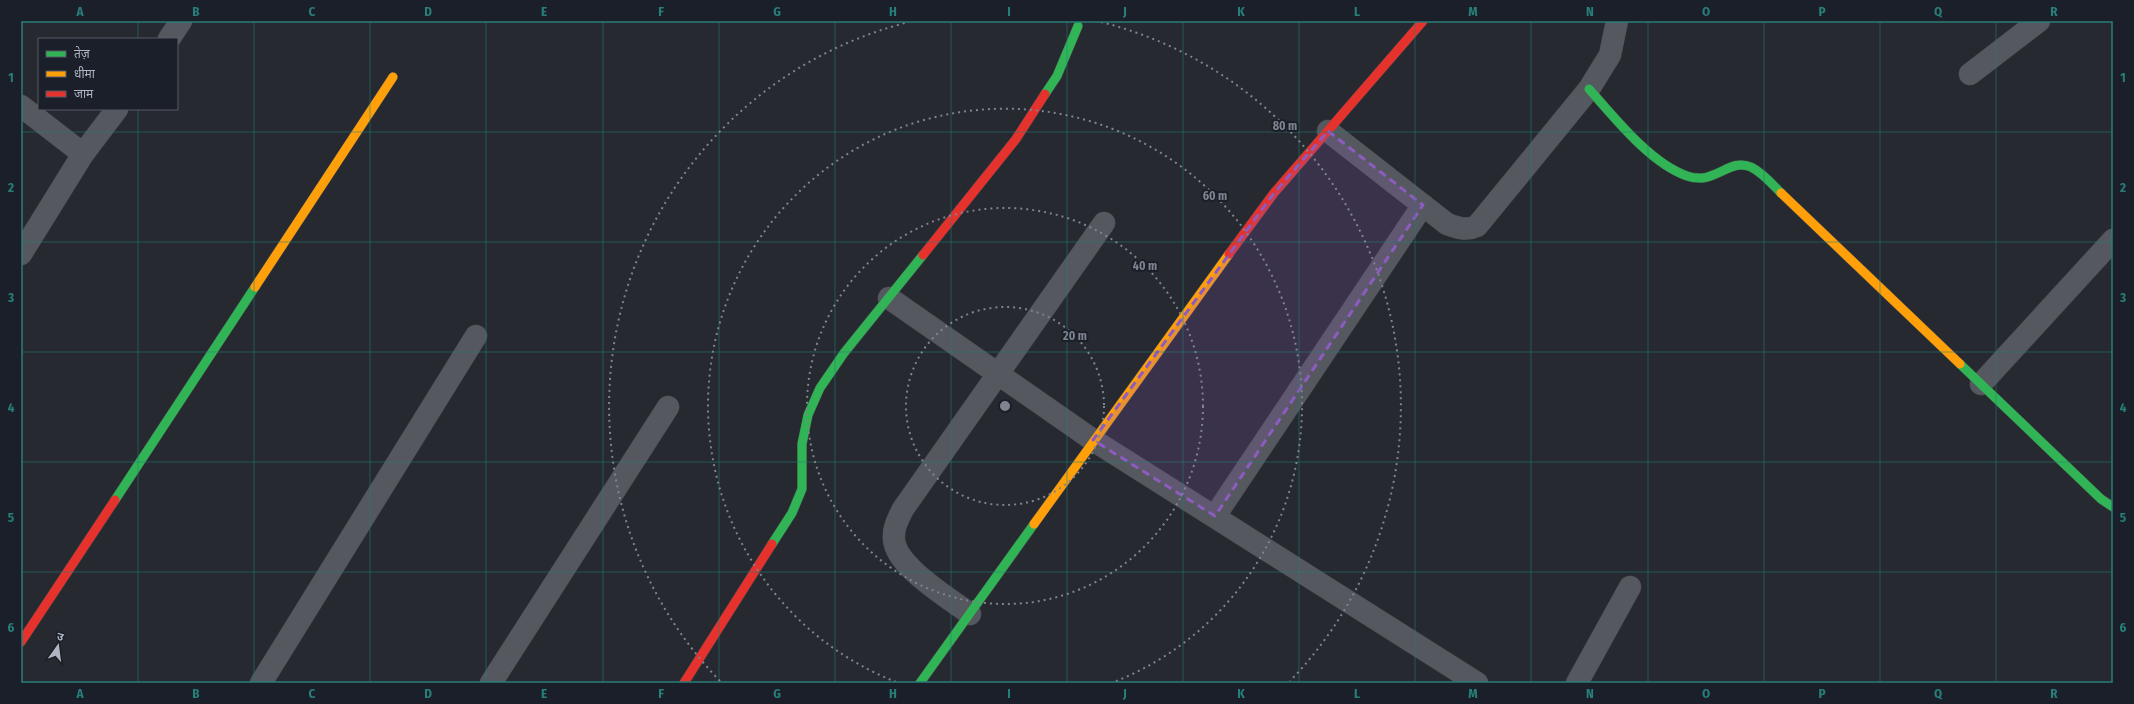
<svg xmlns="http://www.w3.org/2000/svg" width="2134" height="704" viewBox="0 0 2134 704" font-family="'Fira Sans Condensed','Noto Sans Devanagari',sans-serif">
<rect width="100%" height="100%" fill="#26292f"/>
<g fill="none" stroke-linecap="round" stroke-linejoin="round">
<defs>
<g id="street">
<path d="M 169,39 L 181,21"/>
<path d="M 1970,74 L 2039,21"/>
<path d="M 21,106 L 83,154"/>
<path d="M 1328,131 L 1447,224 C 1458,228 1466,231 1477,226 L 1589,89 L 1610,55 L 1617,21"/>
<path d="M 21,254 L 83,154 L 117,109"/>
<path d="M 889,298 L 1093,440 L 1477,683"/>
<path d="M 1981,384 L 2113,240"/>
<path d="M 1215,516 L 1423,205"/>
<path d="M 970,614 C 949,598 895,566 894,539 C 893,528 898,519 903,509 L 1104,223"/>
<path d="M 261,683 L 476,336"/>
<path d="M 491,683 L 668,407"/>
<path d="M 1577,683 L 1630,587"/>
</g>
<g id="fast">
<path d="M 1589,89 C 1615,118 1650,163 1687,176 C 1715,186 1729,157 1751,167 C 1763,173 1772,184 1781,193"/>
<path d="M 1045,94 L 1057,76 L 1078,26"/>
<path d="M 1960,364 L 2101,499 L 2113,507"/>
<path d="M 115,500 L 255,287"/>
<path d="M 772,544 L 792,513 L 802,489 L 802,444 L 808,415 L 820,388 L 844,353 L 923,255"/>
<path d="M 920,683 L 1034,524"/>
</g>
<g id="slow">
<path d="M 1781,193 L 1960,364"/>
<path d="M 255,287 L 393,77"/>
<path d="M 1034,524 L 1229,254"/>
</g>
<g id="jam">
<path d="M 1229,254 L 1274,193 L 1423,21"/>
<path d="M 923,255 L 1016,139 L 1045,94"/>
<path d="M 21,642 L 115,500"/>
<path d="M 684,683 L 772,544"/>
</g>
</defs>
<use href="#street" stroke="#414449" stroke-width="23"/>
<use href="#fast" stroke="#414449" stroke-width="10"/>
<use href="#slow" stroke="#414449" stroke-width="10"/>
<use href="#jam" stroke="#414449" stroke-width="10"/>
<use href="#street" stroke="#55585e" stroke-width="22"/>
<use href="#fast" stroke="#30b455" stroke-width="9"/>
<use href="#slow" stroke="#ff9f0a" stroke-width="9"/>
<use href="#jam" stroke="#e5322d" stroke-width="9"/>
</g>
<path fill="#8d5cc0" fill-opacity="0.2" stroke="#8d5cc0" stroke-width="3" stroke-dasharray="8 5" stroke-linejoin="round" d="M 1328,131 L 1423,205 L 1215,516 L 1093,440 L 1274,193 Z"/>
<path fill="none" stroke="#277f7a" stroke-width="1" stroke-opacity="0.55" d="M 138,21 L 138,39M 254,21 L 254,683M 370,21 L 370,683M 486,21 L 486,683M 603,21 L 603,683M 719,21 L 719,683M 835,21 L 835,683M 951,21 L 951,683M 1067,21 L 1067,683M 1183,21 L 1183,683M 1299,21 L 1299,683M 1415,21 L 1415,683M 1531,21 L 1531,683M 1648,21 L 1648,683M 1764,21 L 1764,683M 1880,21 L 1880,683M 1996,21 L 1996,683M 138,109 L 138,683M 21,132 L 2113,132M 21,242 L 2113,242M 21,352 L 2113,352M 21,462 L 2113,462M 21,572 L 2113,572"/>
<g fill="none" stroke="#7f848e" stroke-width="2" stroke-dasharray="2 4">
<circle cx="1005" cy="406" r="99"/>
<circle cx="1005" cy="406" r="198"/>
<path d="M896 682A297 297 0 1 1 1114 682"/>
<path d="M720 681A396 396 0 0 1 909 22M1101 22A396 396 0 0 1 1290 681"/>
</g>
<circle cx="1005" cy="406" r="6" fill="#7f848e" stroke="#1a1f29" stroke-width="2"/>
<g font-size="12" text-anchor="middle" font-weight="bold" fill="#7f848e" stroke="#1a1f29" stroke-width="4" stroke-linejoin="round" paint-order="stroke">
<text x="1285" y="130">80 m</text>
<text x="1215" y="200">60 m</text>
<text x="1145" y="270">40 m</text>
<text x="1075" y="340">20 m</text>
</g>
<rect width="2134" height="704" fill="none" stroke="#1a1f29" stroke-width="44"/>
<rect x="38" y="38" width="140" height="72" fill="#1a1f29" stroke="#565b66"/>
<rect x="46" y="51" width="20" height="6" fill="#30b455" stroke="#565b66"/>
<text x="74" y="58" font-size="12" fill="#afb5c1">तेज़</text>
<rect x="46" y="71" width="20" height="6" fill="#ff9f0a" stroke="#565b66"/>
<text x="74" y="78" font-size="12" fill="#afb5c1">धीमा</text>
<rect x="46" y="91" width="20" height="6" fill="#e5322d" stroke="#565b66"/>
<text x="74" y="98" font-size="12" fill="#afb5c1">जाम</text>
<g transform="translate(58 646) rotate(14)" stroke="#1a1f29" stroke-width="3" paint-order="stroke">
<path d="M0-3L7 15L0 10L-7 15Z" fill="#afb5c1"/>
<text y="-6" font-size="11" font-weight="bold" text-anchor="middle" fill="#afb5c1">उ</text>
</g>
<rect x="22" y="22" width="2090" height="660" fill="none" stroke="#277f7a" stroke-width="1.5"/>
<g font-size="13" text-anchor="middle" font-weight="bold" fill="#277f7a">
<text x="80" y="16">A</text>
<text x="196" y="16">B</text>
<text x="312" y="16">C</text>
<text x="428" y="16">D</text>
<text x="544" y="16">E</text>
<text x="661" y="16">F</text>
<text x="777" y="16">G</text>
<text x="893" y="16">H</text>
<text x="1009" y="16">I</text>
<text x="1125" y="16">J</text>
<text x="1241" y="16">K</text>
<text x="1357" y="16">L</text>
<text x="1473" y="16">M</text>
<text x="1590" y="16">N</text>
<text x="1706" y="16">O</text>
<text x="1822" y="16">P</text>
<text x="1938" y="16">Q</text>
<text x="2054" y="16">R</text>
<text x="11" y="82">1</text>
<text x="2123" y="82">1</text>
<text x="11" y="192">2</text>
<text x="2123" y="192">2</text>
<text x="11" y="302">3</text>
<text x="2123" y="302">3</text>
<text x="11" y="412">4</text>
<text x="2123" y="412">4</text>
<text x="11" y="522">5</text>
<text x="2123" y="522">5</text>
<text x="11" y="632">6</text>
<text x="2123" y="632">6</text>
<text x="80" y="698">A</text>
<text x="196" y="698">B</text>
<text x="312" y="698">C</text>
<text x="428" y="698">D</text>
<text x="544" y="698">E</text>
<text x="661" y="698">F</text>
<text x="777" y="698">G</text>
<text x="893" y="698">H</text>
<text x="1009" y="698">I</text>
<text x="1125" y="698">J</text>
<text x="1241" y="698">K</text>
<text x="1357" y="698">L</text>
<text x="1473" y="698">M</text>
<text x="1590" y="698">N</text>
<text x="1706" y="698">O</text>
<text x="1822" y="698">P</text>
<text x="1938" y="698">Q</text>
<text x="2054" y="698">R</text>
</g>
</svg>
